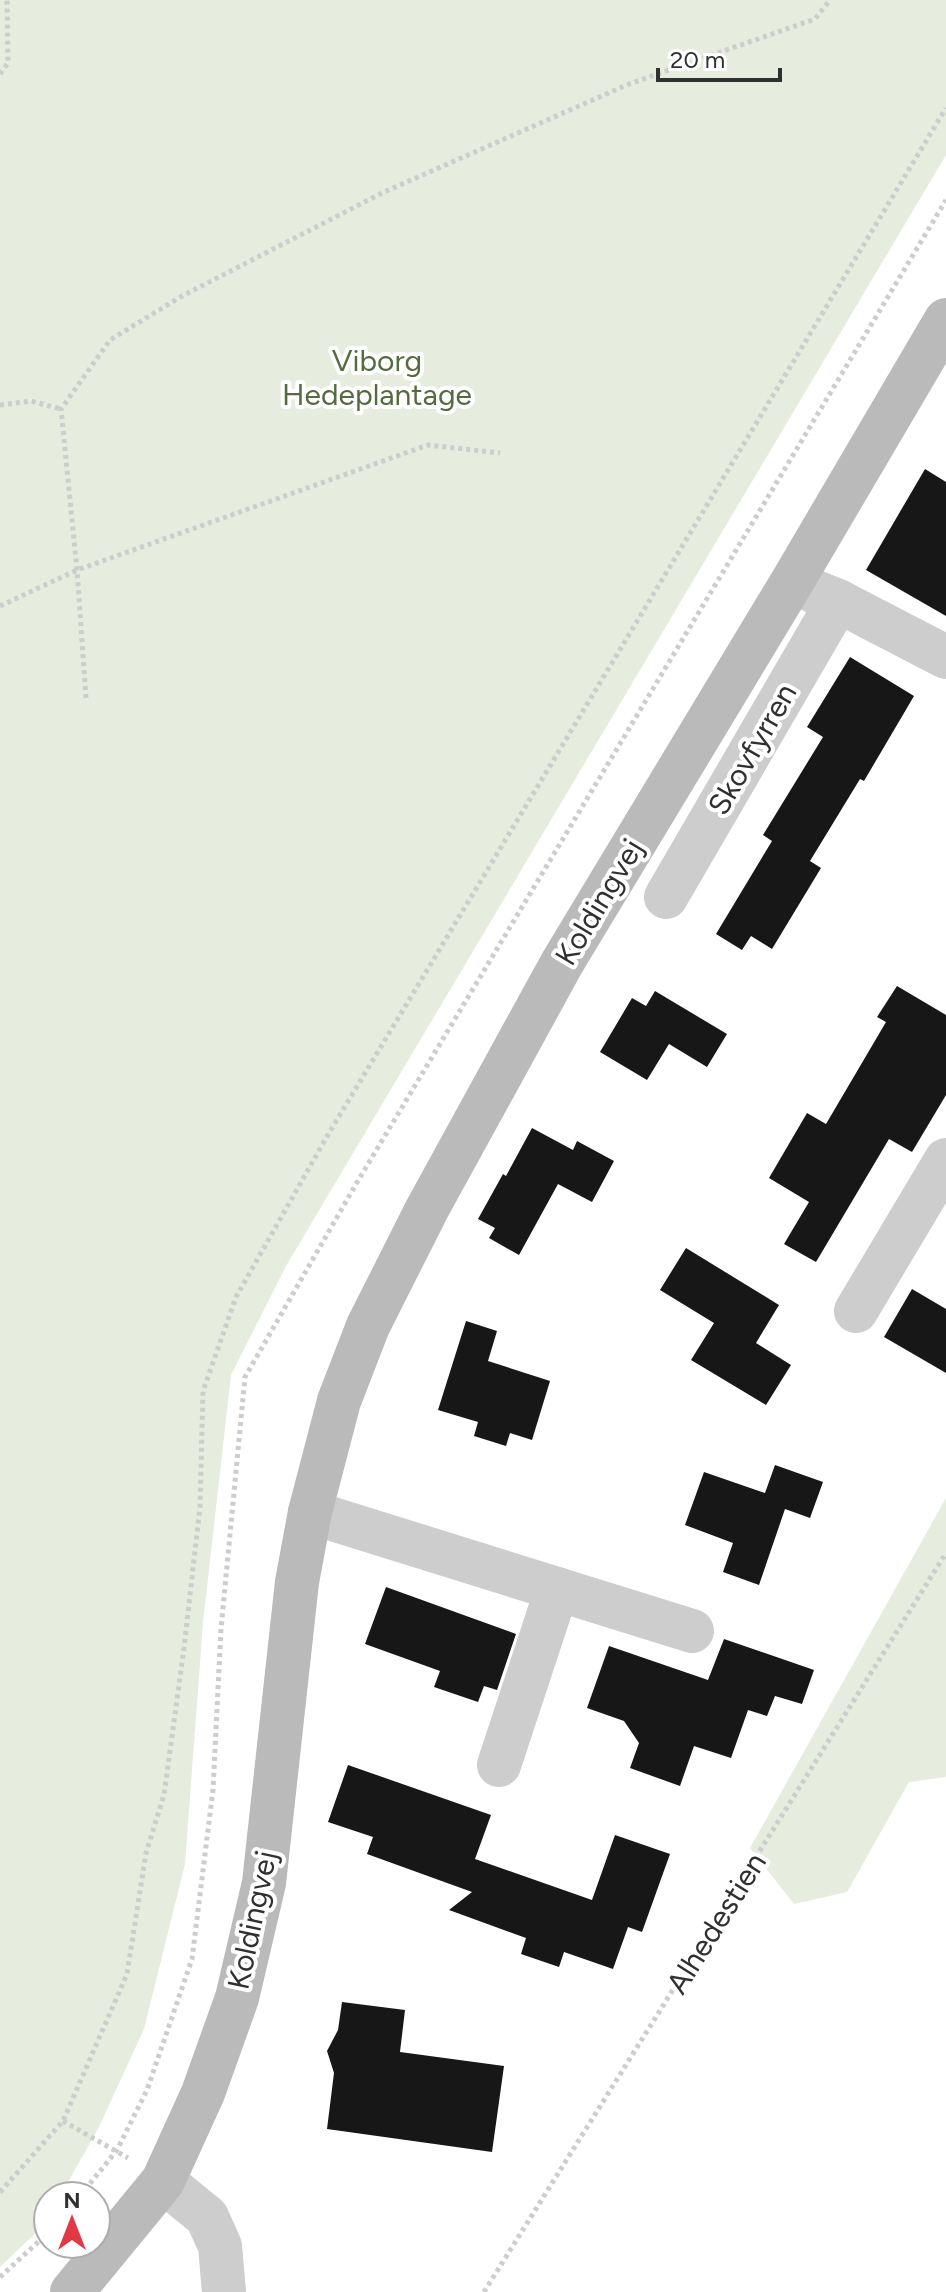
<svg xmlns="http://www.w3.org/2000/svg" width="946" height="2292" viewBox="0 0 946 2292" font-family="Figtree,sans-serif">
<rect width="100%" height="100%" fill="#fff"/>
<g fill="#e6edde">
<path d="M 0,0 L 946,0 L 946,155 L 286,1266 L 231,1375 L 203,1623 L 185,1864 L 144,2029 L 98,2129 L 60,2196 L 48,2196 L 48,2217 L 42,2227 L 0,2267 Z"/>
<path d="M 946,1498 L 946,1777 L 909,1782 L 847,1892 L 794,1904 L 750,1848 Z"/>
</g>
<g fill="#171717">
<path d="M 925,469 L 946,482 L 946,616 L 866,570 Z"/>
<path d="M 850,657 L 914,696 L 864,781 L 860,779 L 810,861 L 821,868 L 772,949 L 751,936 L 742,950 L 716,934 L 772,841 L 763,835 L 823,737 L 807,727 Z"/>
<path d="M 897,986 L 946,1015 L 946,1095 L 912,1152 L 889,1139 L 816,1262 L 784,1244 L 809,1202 L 769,1178 L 807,1113 L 826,1124 L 886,1022 L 877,1017 Z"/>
<path d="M 655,991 L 727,1034 L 707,1067 L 669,1044 L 647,1080 L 600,1052 L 632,998 L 646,1006 Z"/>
<path d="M 532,1128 L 573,1150 L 577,1141 L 614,1161 L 592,1202 L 558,1184 L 519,1255 L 489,1238 L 495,1228 L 478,1219 L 503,1174 L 506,1176 Z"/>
<path d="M 686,1248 L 779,1305 L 756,1343 L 791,1365 L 766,1405 L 691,1360 L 714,1323 L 660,1290 Z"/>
<path d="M 912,1289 L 946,1309 L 946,1373 L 884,1337 Z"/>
<path d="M 466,1321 L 497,1331 L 488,1361 L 550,1381 L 532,1440 L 510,1433 L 506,1446 L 474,1436 L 478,1422 L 438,1410 Z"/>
<path d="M 775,1465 L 823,1482 L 810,1518 L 785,1509 L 759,1585 L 723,1572 L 733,1543 L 685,1525 L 704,1472 L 765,1493 Z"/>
<path d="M 386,1587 L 516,1634 L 497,1690 L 484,1686 L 478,1702 L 434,1687 L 440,1671 L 365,1644 Z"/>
<path d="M 724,1639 L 814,1670 L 802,1704 L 775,1696 L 767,1716 L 748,1710 L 731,1758 L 694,1746 L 680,1786 L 630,1768 L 639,1743 L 624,1721 L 587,1708 L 609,1646 L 708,1680 Z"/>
<path d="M 348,1765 L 491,1815 L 475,1859 L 592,1900 L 615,1835 L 670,1854 L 642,1932 L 628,1927 L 613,1969 L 564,1952 L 559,1967 L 521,1954 L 526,1938 L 449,1910 L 472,1892 L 367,1854 L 373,1837 L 328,1822 Z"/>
<path d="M 342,2002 L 405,2010 L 400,2052 L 504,2066 L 492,2152 L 327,2129 L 334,2073 L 327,2051 L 338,2030 Z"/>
</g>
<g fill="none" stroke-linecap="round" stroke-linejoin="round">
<g stroke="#cdcdcd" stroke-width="5" stroke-dasharray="4 4" stroke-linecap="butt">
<path d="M 0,74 L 8,63 L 7,0"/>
<path d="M 0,405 L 31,401 L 61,409"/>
<path d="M 0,606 L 77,570 L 428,445 L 500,453"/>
<path d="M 86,698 L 77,570 L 61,409 L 110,340 L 182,296 L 384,192 L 629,84 L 815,19 L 830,0"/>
<path d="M 63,2121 L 128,2158"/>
<path d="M 0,2192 L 63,2121 L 127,1974 L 146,1853 L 164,1795 L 184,1648 L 200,1507 L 203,1391 L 236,1297 L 329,1133 L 946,108"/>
<path d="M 80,2196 L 117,2150 L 147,2090 L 192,1959 L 213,1790 L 221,1629 L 245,1377 L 359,1179 L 946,200"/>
<path d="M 0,2277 L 48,2233"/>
<path d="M 484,2292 L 946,1553"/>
</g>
<g stroke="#cdcdcd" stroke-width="44">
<path d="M 813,591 L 838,601 L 946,657"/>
<path d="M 666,897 L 838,601"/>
<path d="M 856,1311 L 946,1160"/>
<path d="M 310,1512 L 692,1631"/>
<path d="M 499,1765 L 557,1589"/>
<path d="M 163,2181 L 207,2217 L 220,2246 L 224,2292"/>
</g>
<path stroke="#bababa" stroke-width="44" d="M 72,2292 L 163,2181 L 203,2093 L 237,1998 L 264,1883 L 297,1582 L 310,1512 L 339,1401 L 368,1326 L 427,1209 L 562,963 L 792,582 L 946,320"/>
</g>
<g text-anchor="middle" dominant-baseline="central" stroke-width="8" stroke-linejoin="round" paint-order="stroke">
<g font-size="30" fill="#536b3e" stroke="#fff">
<text x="377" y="360">Viborg<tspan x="377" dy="34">Hedeplantage</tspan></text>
</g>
<g font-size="30" fill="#303030" stroke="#fff">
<text transform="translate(752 749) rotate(-60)">Skovfyrren</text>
<text transform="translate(599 902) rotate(-59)">Koldingvej</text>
<text transform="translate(252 1920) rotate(-78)">Koldingvej</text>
<text transform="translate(716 1923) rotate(-58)">Alhedestien</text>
</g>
</g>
<g transform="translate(72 2220)"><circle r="38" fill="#ffffff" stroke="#acacac" stroke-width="2"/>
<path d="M0-6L14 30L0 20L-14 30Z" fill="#e23744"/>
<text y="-12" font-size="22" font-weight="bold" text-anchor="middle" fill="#303030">N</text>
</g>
<path d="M658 68v12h122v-12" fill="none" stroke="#303030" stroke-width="4"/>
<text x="670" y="68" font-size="24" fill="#303030" stroke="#ffffff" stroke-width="6" paint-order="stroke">20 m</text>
</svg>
